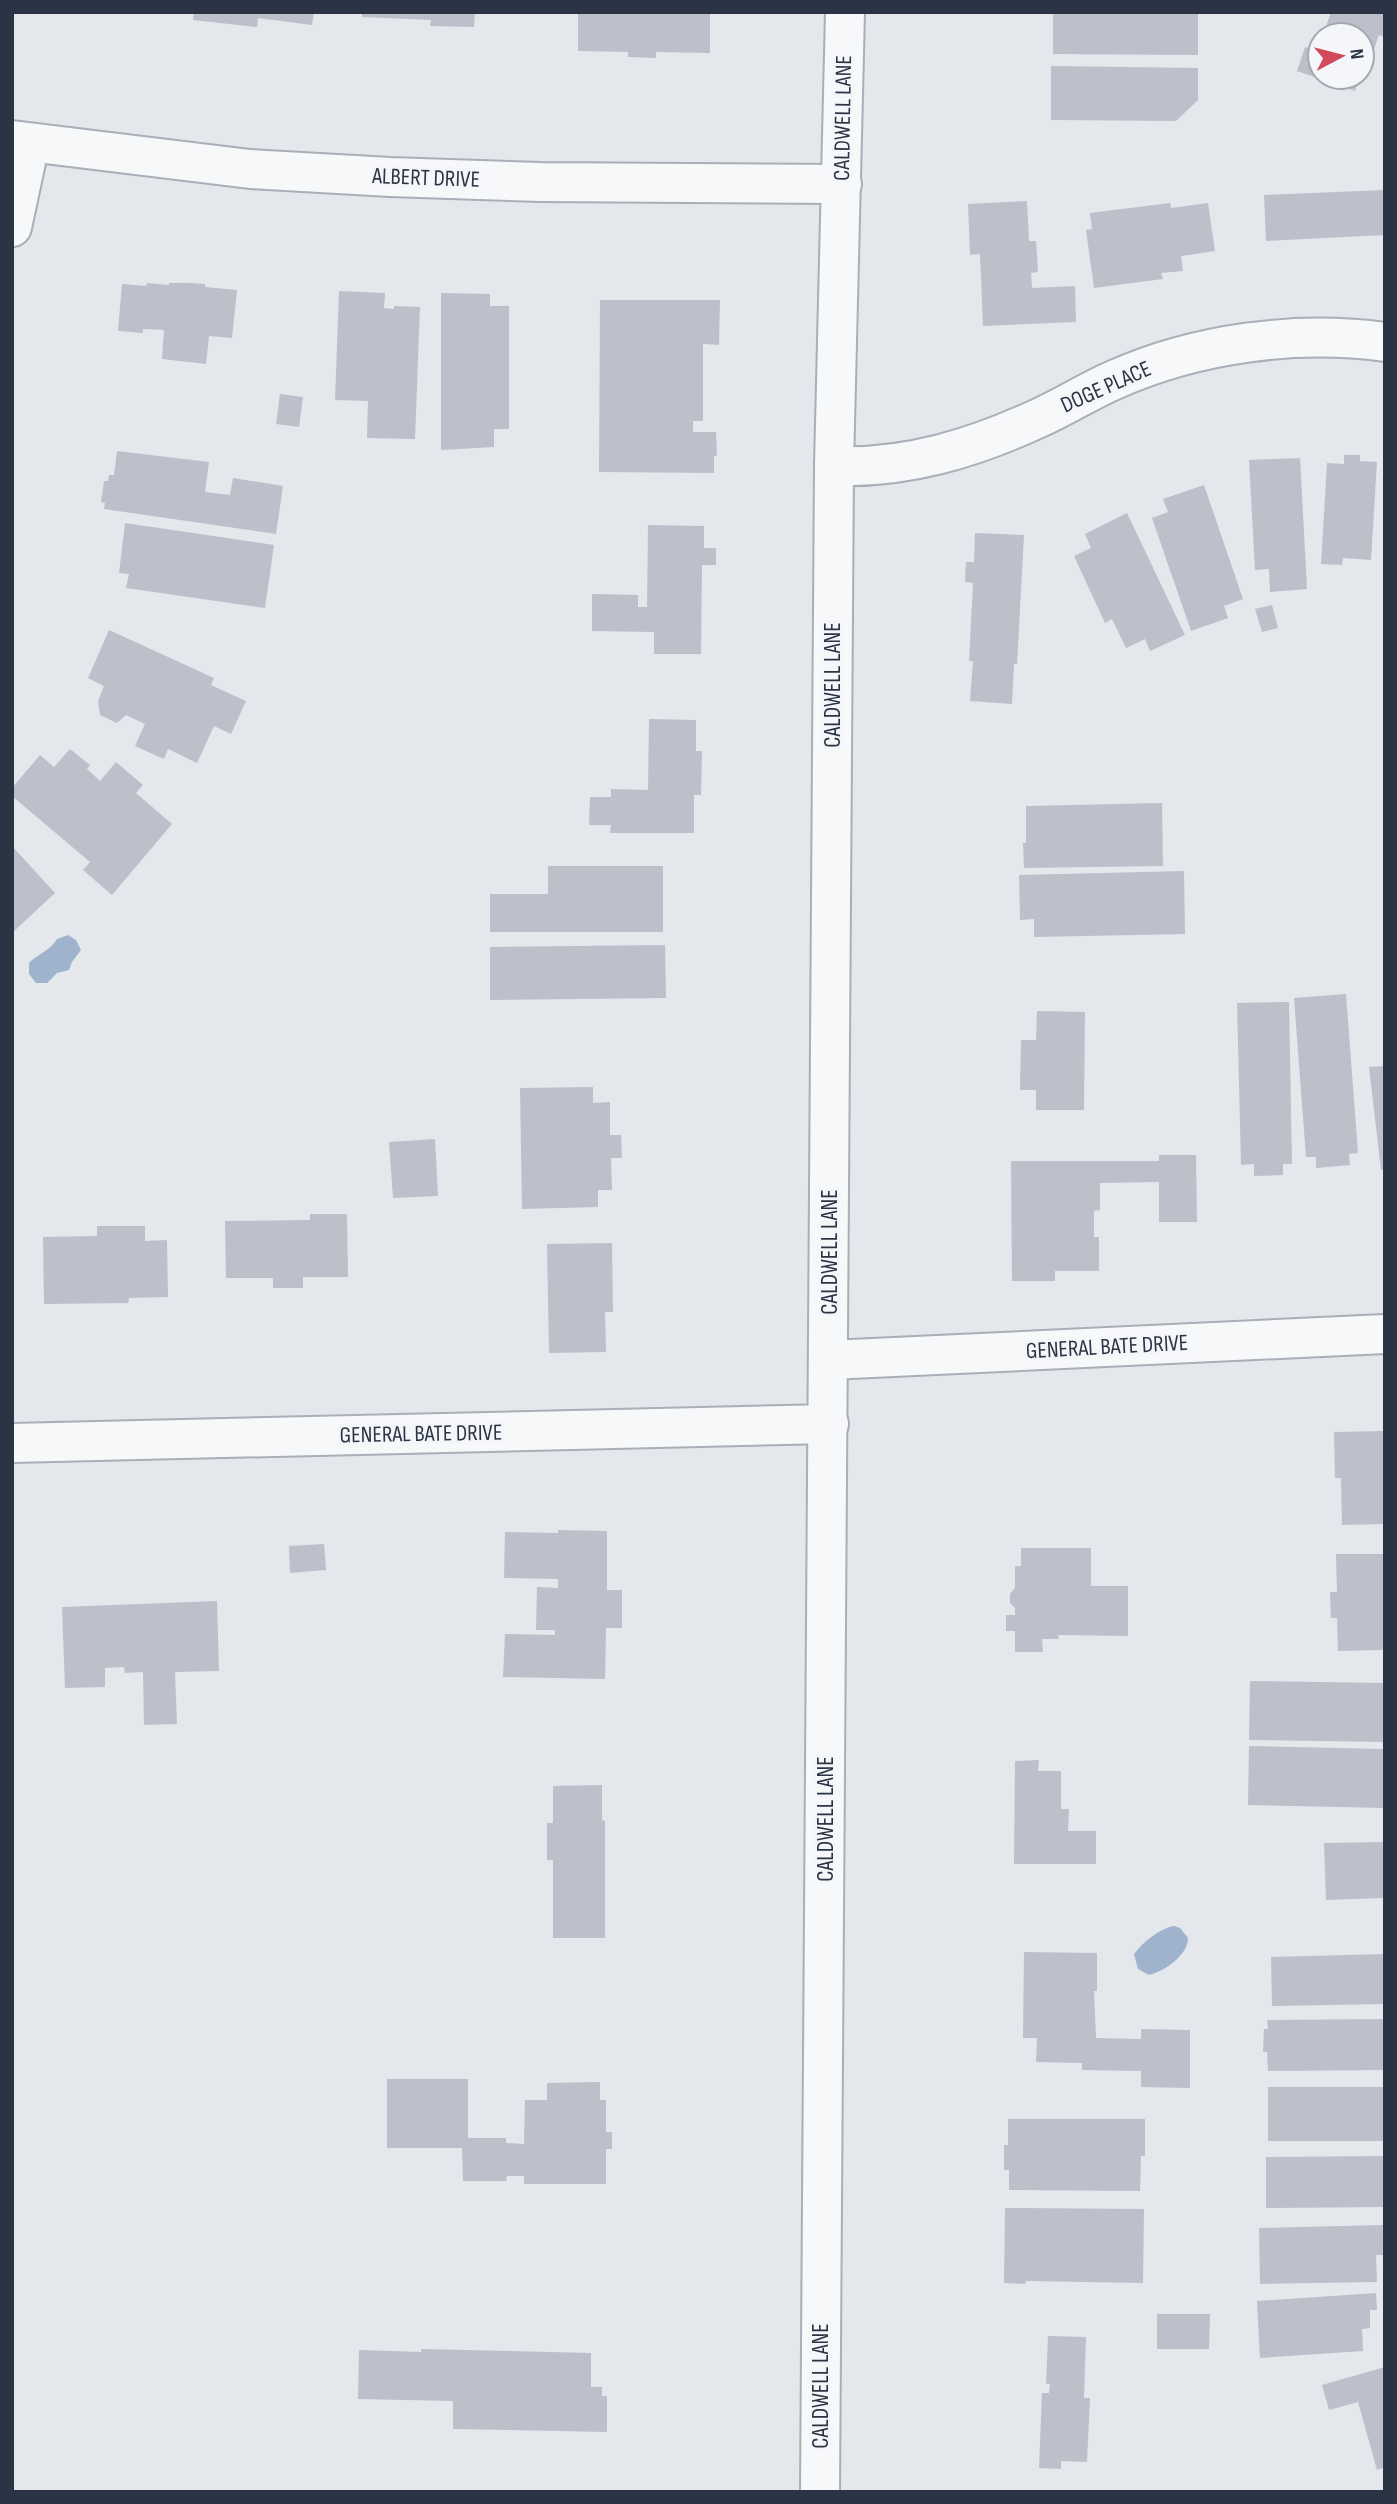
<svg xmlns="http://www.w3.org/2000/svg" width="1397" height="2504" viewBox="0 0 1397 2504" font-family="'Sofia Sans Condensed',sans-serif">
<rect width="100%" height="100%" fill="#e4e7ec"/>
<g fill="#9fb4cc">
<path d="M 68,935 L 76,940 L 81,950 L 72,962 L 69,970 L 57,973 L 47,983 L 36,983 L 29,974 L 29,963 C 38,954 51,950 57,939 Z"/>
<path d="M 1174,1926 L 1180,1928 L 1188,1938 C 1188,1955 1165,1971 1149,1975 L 1138,1969 L 1134,1954 C 1142,1943 1160,1928 1174,1926 Z"/>
</g>
<g fill="#bbc0ca">
<path d="M 194,12 L 314,12 L 312,25 L 258,18 L 257,27 L 193,20 Z"/>
<path d="M 362,12 L 475,12 L 474,27 L 430,26 L 431,20 L 362,17 Z"/>
<path d="M 578,12 L 710,12 L 710,53 L 656,52 L 656,58 L 628,57 L 628,52 L 578,51 Z"/>
<path d="M 1053,12 L 1198,12 L 1198,55 L 1053,54 Z"/>
<path d="M 1331,12 L 1385,12 L 1385,37 L 1379,35 L 1374,49 L 1370,47 L 1362,68 L 1362,35 L 1323,35 Z"/>
<path d="M 1320,46 L 1320,77 L 1359,77 L 1355,91 L 1297,71 L 1305,47 L 1318,51 Z"/>
<path d="M 1051,66 L 1198,68 L 1198,100 L 1176,121 L 1051,120 Z"/>
<path d="M 1385,190 L 1385,235 L 1266,241 L 1264,195 Z"/>
<path d="M 1027,201 L 1029,241 L 1036,241 L 1038,272 L 1031,273 L 1032,288 L 1075,286 L 1076,322 L 983,326 L 980,254 L 970,255 L 968,204 Z"/>
<path d="M 1170,203 L 1171,208 L 1208,203 L 1215,251 L 1181,256 L 1183,271 L 1161,273 L 1163,279 L 1094,288 L 1086,230 L 1092,229 L 1090,213 Z"/>
<path d="M 147,283 L 169,285 L 169,283 L 190,283 L 205,284 L 205,287 L 237,290 L 232,338 L 209,336 L 206,364 L 162,359 L 164,330 L 143,329 L 143,333 L 118,331 L 122,284 L 146,286 Z"/>
<path d="M 339,291 L 385,293 L 384,308 L 394,309 L 394,306 L 420,307 L 415,439 L 367,438 L 368,401 L 335,400 Z"/>
<path d="M 441,293 L 490,294 L 490,306 L 509,306 L 509,429 L 494,429 L 494,447 L 441,450 Z"/>
<path d="M 600,300 L 720,300 L 719,345 L 703,344 L 703,421 L 693,421 L 693,432 L 716,432 L 717,456 L 714,456 L 714,473 L 599,472 Z"/>
<path d="M 280,394 L 303,397 L 299,427 L 276,424 Z"/>
<path d="M 117,451 L 209,462 L 205,492 L 230,495 L 233,478 L 283,486 L 276,534 L 104,509 L 105,503 L 101,502 L 104,481 L 108,481 L 109,475 L 114,475 Z"/>
<path d="M 1344,455 L 1360,455 L 1360,461 L 1377,462 L 1371,560 L 1343,558 L 1342,565 L 1321,564 L 1327,463 L 1344,464 Z"/>
<path d="M 1300,458 L 1307,589 L 1270,592 L 1269,569 L 1255,570 L 1249,460 Z"/>
<path d="M 1204,485 L 1243,599 L 1224,606 L 1228,618 L 1191,631 L 1152,518 L 1168,512 L 1163,499 Z"/>
<path d="M 1127,513 L 1185,635 L 1150,651 L 1145,639 L 1126,648 L 1112,619 L 1105,623 L 1074,556 L 1091,548 L 1085,534 Z"/>
<path d="M 125,523 L 274,545 L 265,608 L 126,588 L 129,574 L 119,573 Z"/>
<path d="M 648,525 L 704,526 L 704,548 L 716,548 L 716,565 L 702,565 L 701,654 L 654,654 L 654,632 L 592,631 L 592,594 L 638,595 L 638,607 L 647,607 Z"/>
<path d="M 975,533 L 1024,535 L 1017,664 L 1014,664 L 1012,704 L 970,701 L 973,661 L 969,661 L 973,583 L 965,582 L 966,562 L 974,562 Z"/>
<path d="M 1272,605 L 1278,628 L 1262,632 L 1255,609 Z"/>
<path d="M 109,630 L 214,678 L 211,685 L 246,701 L 231,734 L 214,726 L 197,763 L 168,749 L 164,759 L 135,746 L 145,724 L 126,715 L 117,723 L 100,715 L 98,701 L 104,686 L 88,678 Z"/>
<path d="M 649,719 L 696,720 L 696,751 L 702,751 L 701,795 L 694,795 L 694,833 L 610,833 L 611,825 L 589,825 L 590,797 L 611,797 L 611,789 L 648,790 Z"/>
<path d="M 70,749 L 90,765 L 87,769 L 100,781 L 116,762 L 143,785 L 136,793 L 172,824 L 112,895 L 83,870 L 90,862 L 12,796 L 12,788 L 40,755 L 54,767 Z"/>
<path d="M 1162,803 L 1163,866 L 1024,868 L 1023,843 L 1026,843 L 1026,806 Z"/>
<path d="M 12,846 L 55,893 L 12,933 Z"/>
<path d="M 548,866 L 663,866 L 663,932 L 490,932 L 490,894 L 548,894 Z"/>
<path d="M 1184,871 L 1185,934 L 1034,937 L 1034,919 L 1020,920 L 1019,875 Z"/>
<path d="M 665,945 L 666,998 L 490,1000 L 490,947 Z"/>
<path d="M 1346,994 L 1358,1153 L 1349,1154 L 1350,1165 L 1316,1168 L 1316,1157 L 1306,1157 L 1294,998 Z"/>
<path d="M 1289,1002 L 1292,1164 L 1283,1164 L 1283,1175 L 1254,1176 L 1254,1164 L 1241,1165 L 1237,1003 Z"/>
<path d="M 1037,1011 L 1085,1012 L 1084,1110 L 1036,1110 L 1036,1090 L 1020,1090 L 1021,1040 L 1036,1040 Z"/>
<path d="M 1385,1066 L 1385,1170 L 1381,1170 L 1369,1067 Z"/>
<path d="M 593,1087 L 593,1103 L 610,1102 L 610,1135 L 621,1135 L 622,1158 L 611,1158 L 612,1190 L 598,1190 L 598,1207 L 522,1209 L 520,1088 Z"/>
<path d="M 435,1139 L 438,1196 L 393,1198 L 389,1142 Z"/>
<path d="M 1159,1155 L 1196,1155 L 1197,1222 L 1159,1222 L 1159,1182 L 1100,1183 L 1100,1210 L 1094,1211 L 1094,1237 L 1099,1237 L 1099,1271 L 1055,1271 L 1055,1281 L 1012,1281 L 1011,1161 L 1159,1161 Z"/>
<path d="M 310,1214 L 347,1214 L 348,1277 L 303,1277 L 303,1288 L 273,1288 L 273,1278 L 226,1278 L 225,1221 L 310,1220 Z"/>
<path d="M 97,1226 L 145,1226 L 145,1241 L 167,1240 L 168,1297 L 129,1298 L 128,1303 L 44,1304 L 43,1237 L 97,1236 Z"/>
<path d="M 612,1243 L 613,1312 L 605,1312 L 606,1352 L 549,1353 L 547,1244 Z"/>
<path d="M 1385,1431 L 1385,1524 L 1342,1525 L 1341,1478 L 1335,1478 L 1334,1432 Z"/>
<path d="M 558,1530 L 607,1531 L 607,1590 L 622,1590 L 622,1628 L 606,1628 L 605,1679 L 503,1677 L 505,1634 L 555,1635 L 555,1630 L 536,1630 L 537,1587 L 558,1588 L 558,1579 L 504,1578 L 505,1532 L 558,1533 Z"/>
<path d="M 324,1544 L 326,1570 L 290,1573 L 289,1546 Z"/>
<path d="M 1021,1548 L 1091,1548 L 1091,1586 L 1128,1586 L 1128,1636 L 1058,1635 L 1059,1639 L 1042,1639 L 1043,1652 L 1015,1652 L 1015,1631 L 1006,1631 L 1006,1615 L 1015,1615 L 1015,1608 L 1010,1603 L 1010,1594 L 1015,1588 L 1015,1566 L 1021,1566 Z"/>
<path d="M 1336,1554 L 1385,1554 L 1383,1650 L 1338,1651 L 1337,1618 L 1331,1618 L 1330,1592 L 1337,1592 Z"/>
<path d="M 217,1601 L 219,1671 L 175,1672 L 177,1724 L 144,1725 L 143,1672 L 125,1673 L 124,1667 L 105,1668 L 105,1687 L 65,1688 L 62,1607 Z"/>
<path d="M 1250,1681 L 1385,1683 L 1385,1742 L 1249,1740 Z"/>
<path d="M 1249,1746 L 1385,1749 L 1385,1808 L 1248,1805 Z"/>
<path d="M 1039,1760 L 1038,1771 L 1061,1771 L 1061,1809 L 1069,1809 L 1068,1831 L 1096,1831 L 1096,1864 L 1014,1864 L 1015,1761 Z"/>
<path d="M 602,1785 L 602,1820 L 605,1821 L 605,1938 L 553,1938 L 553,1860 L 547,1860 L 547,1823 L 553,1823 L 553,1786 Z"/>
<path d="M 1385,1842 L 1385,1898 L 1326,1900 L 1324,1843 Z"/>
<path d="M 1024,1952 L 1097,1953 L 1097,1991 L 1094,1991 L 1096,2038 L 1141,2039 L 1141,2029 L 1190,2030 L 1190,2088 L 1141,2087 L 1141,2071 L 1082,2070 L 1082,2063 L 1036,2062 L 1037,2038 L 1023,2038 Z"/>
<path d="M 1385,1954 L 1385,2004 L 1272,2006 L 1271,1957 Z"/>
<path d="M 1385,2019 L 1385,2070 L 1268,2071 L 1267,2052 L 1263,2052 L 1264,2029 L 1268,2029 L 1267,2020 Z"/>
<path d="M 387,2079 L 468,2079 L 468,2138 L 506,2138 L 506,2143 L 524,2144 L 525,2100 L 547,2100 L 547,2083 L 600,2082 L 600,2100 L 606,2100 L 606,2132 L 612,2132 L 612,2149 L 606,2149 L 606,2184 L 524,2184 L 524,2176 L 507,2176 L 506,2181 L 463,2181 L 462,2148 L 387,2148 Z"/>
<rect x="1268" y="2087" width="117" height="54"/>
<path d="M 1008,2119 L 1145,2119 L 1145,2156 L 1141,2156 L 1140,2191 L 1009,2190 L 1009,2170 L 1004,2170 L 1004,2145 L 1008,2145 Z"/>
<path d="M 1384,2156 L 1385,2207 L 1266,2208 L 1266,2157 Z"/>
<path d="M 1005,2208 L 1144,2209 L 1143,2283 L 1026,2281 L 1025,2284 L 1004,2283 Z"/>
<path d="M 1385,2225 L 1385,2255 L 1376,2255 L 1377,2282 L 1260,2284 L 1259,2228 Z"/>
<path d="M 1376,2293 L 1377,2310 L 1370,2310 L 1370,2328 L 1362,2329 L 1363,2351 L 1260,2358 L 1257,2301 Z"/>
<path d="M 1157,2314 L 1210,2314 L 1209,2349 L 1157,2349 Z"/>
<path d="M 1048,2336 L 1086,2337 L 1084,2398 L 1090,2398 L 1087,2462 L 1061,2461 L 1061,2469 L 1039,2468 L 1042,2393 L 1049,2393 L 1050,2384 L 1046,2384 Z"/>
<path d="M 421,2349 L 591,2353 L 591,2387 L 602,2387 L 602,2396 L 607,2396 L 607,2432 L 453,2429 L 453,2401 L 358,2399 L 359,2350 L 421,2352 Z"/>
<path d="M 1385,2367 L 1385,2467 L 1377,2470 L 1358,2402 L 1329,2410 L 1322,2385 Z"/>
</g>
<g fill="none" stroke-linecap="round" stroke-linejoin="round">
<defs>
<g id="minor">
<path d="M 12,140 L 250,169 L 390,177 L 540,182 L 842,184"/>
<path d="M 12,227 L 30,143"/>
<path d="M 834,466 C 906,469 974,448 1039,418 C 1065,406 1089,391 1114,380 C 1197,343 1296,330 1385,342"/>
<path d="M 829,1360 L 1385,1334"/>
<path d="M 12,1443 L 829,1424"/>
<path d="M 820,2492 L 834,466 L 845,12"/>
</g>
</defs>
<use href="#minor" stroke="#a9aeb7" stroke-width="42"/>
<use href="#minor" stroke="#f7f8fa" stroke-width="38"/>
</g>
<g text-anchor="middle" dominant-baseline="central" stroke-width="7" stroke-linejoin="round" paint-order="stroke">
<g font-size="23" fill="#2b3445" stroke="#f4f6f9">
<text transform="translate(843 118) rotate(-89)">CALDWELL LANE</text>
<text transform="translate(426 178) rotate(2)">ALBERT DRIVE</text>
<text transform="translate(1106 387) rotate(-24)">DOGE PLACE</text>
<text transform="translate(833 685) rotate(-90)">CALDWELL LANE</text>
<text transform="translate(830 1252) rotate(-90)">CALDWELL LANE</text>
<text transform="translate(1107 1347) rotate(-3)">GENERAL BATE DRIVE</text>
<text transform="translate(421 1434) rotate(-1)">GENERAL BATE DRIVE</text>
<text transform="translate(826 1819) rotate(-90)">CALDWELL LANE</text>
<text transform="translate(821 2386) rotate(-90)">CALDWELL LANE</text>
</g>
</g>
<rect width="1397" height="2504" fill="none" stroke="#2b3445" stroke-width="28"/>
<g transform="translate(1341 56) rotate(83)"><circle r="33" fill="#f4f6f9" stroke="#a4a8b1" stroke-width="2"/>
<path d="M0-5L12 26L0 18L-12 26Z" fill="#d1495b"/>
<text y="-10" font-size="19" font-weight="bold" text-anchor="middle" fill="#2b3445">N</text>
</g>
</svg>
